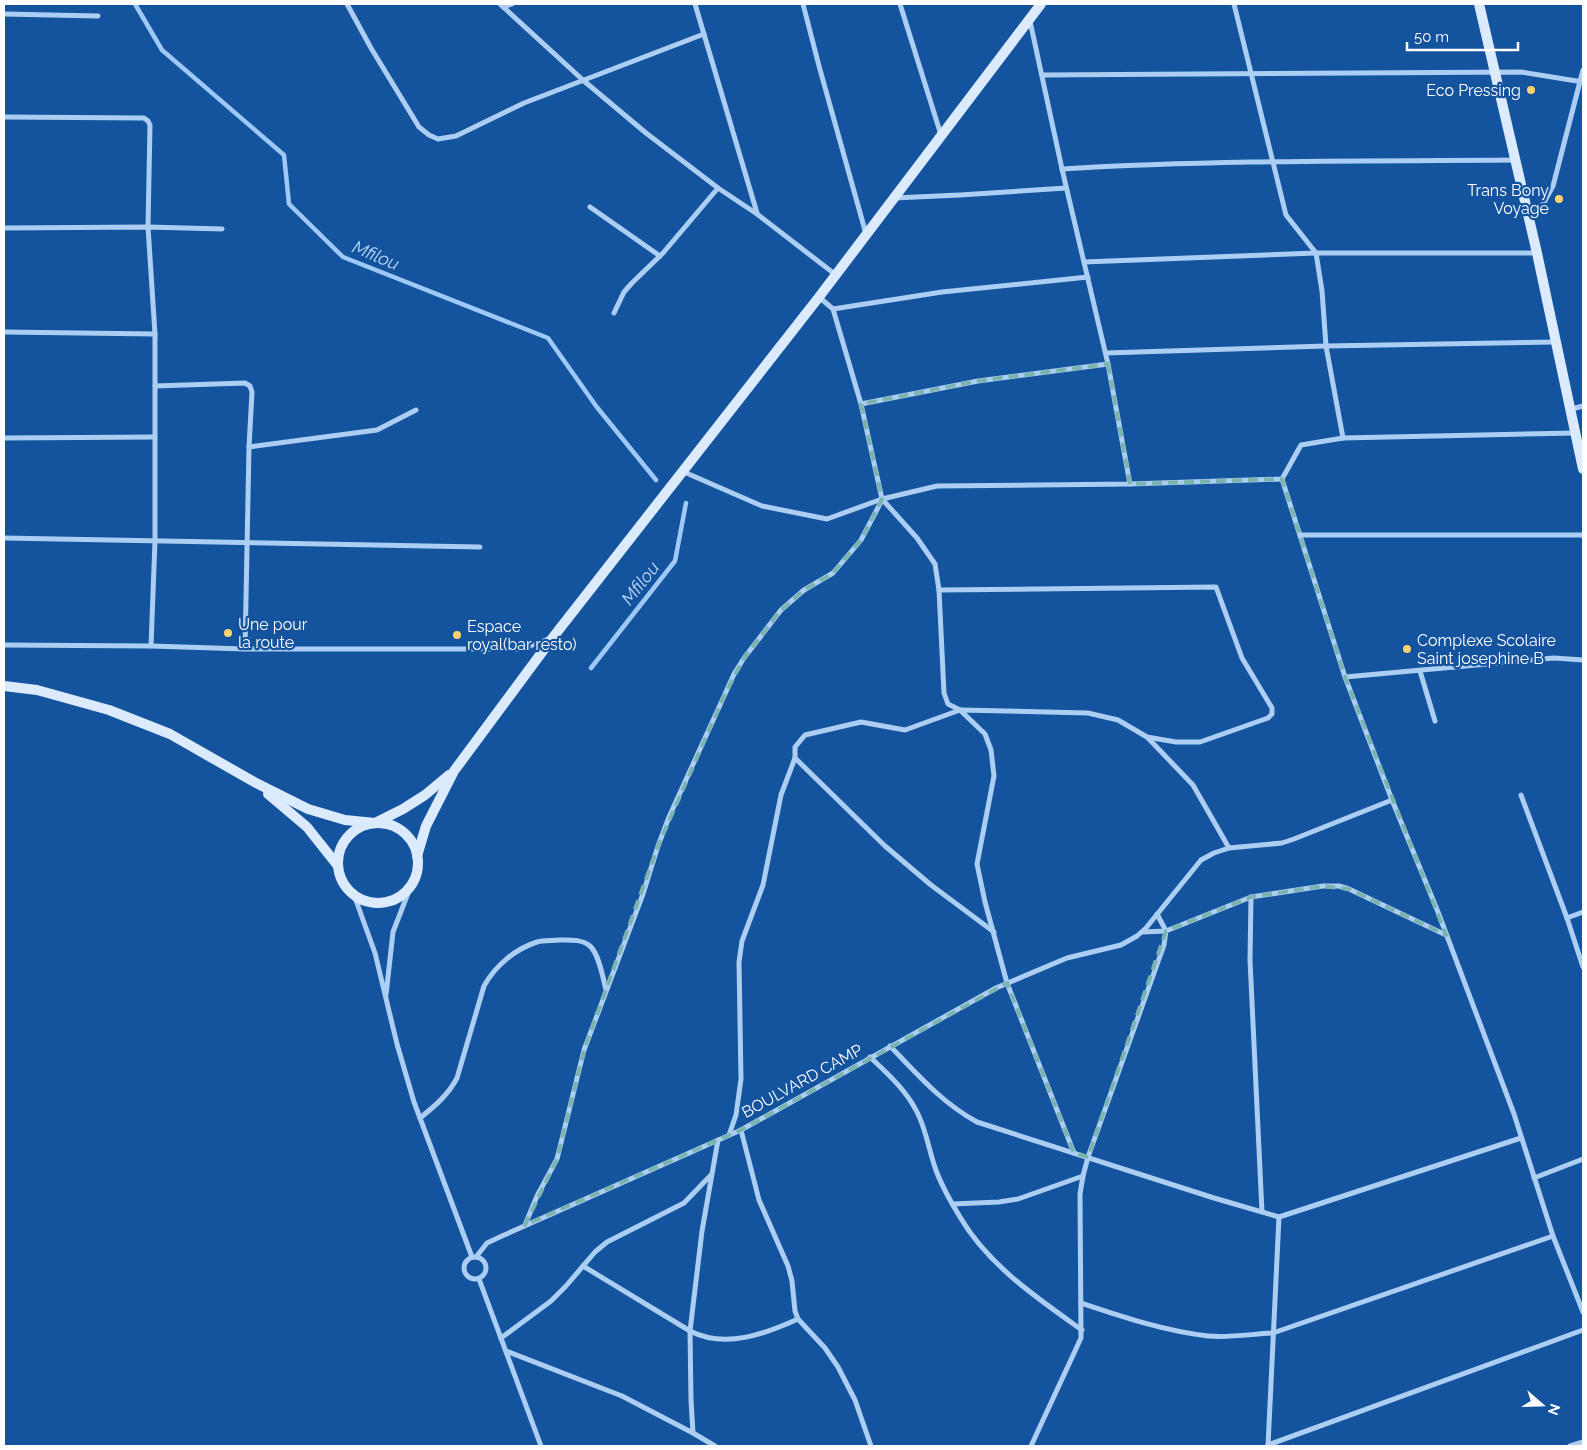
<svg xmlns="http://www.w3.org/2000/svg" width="1587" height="1450" viewBox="0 0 1587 1450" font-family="Raleway,sans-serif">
<rect width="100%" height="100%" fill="#14539e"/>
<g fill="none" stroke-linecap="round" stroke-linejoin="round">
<g stroke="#9ec9f6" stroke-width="4.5">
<path d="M 135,4 L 162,50 L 284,155 L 289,204 L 343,257 L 548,338 L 596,406 L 656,480"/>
<path d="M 591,668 L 675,561 L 686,503"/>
</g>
<g stroke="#accef3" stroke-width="5">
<path d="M 347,4 L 371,48 L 419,127 L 429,135 L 438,139 L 456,136 L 524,103 L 704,34"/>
<path d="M 500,4 L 584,81 L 646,133 L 718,188 L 757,214 L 836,275"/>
<path d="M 695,4 L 757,213"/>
<path d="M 803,4 L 819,66 L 866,234"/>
<path d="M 900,4 L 941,135"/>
<path d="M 1234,4 L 1286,215 L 1316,253 L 1322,291 L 1326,346 L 1343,438"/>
<path d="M 503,7 L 512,4"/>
<path d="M 4,14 L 98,16"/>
<path d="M 1030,21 L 1062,169 L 1108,364 L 1130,484"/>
<path d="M 1042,75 L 1521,72 L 1583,82"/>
<path d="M 4,117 L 144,118 L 148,121 L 150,125 L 148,227 L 155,334 L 155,541 L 151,646"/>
<path d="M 1062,169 C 1213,160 1364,161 1516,160"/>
<path d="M 894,198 L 960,195 L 1066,188"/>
<path d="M 590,207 L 660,256"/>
<path d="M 1529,219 L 1542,206 L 1553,186 L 1583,70"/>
<path d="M 4,228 L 148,227 L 222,229"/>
<path d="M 1084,262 L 1316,253 L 1537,253"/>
<path d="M 819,297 L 833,309 L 861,404 L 882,499 L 917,538 L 935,564 L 939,590 L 944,693 L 948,704 L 960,710 L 985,734 L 991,750 L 994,776 L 977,864 L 985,902 L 1007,983 L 1074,1153"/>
<path d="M 833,309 L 942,292 L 1088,277"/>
<path d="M 614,313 L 624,292 L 632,283 L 663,253 L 718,188"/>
<path d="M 4,332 L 155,334"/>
<path d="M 1106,353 L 1326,346 L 1556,342"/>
<path d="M 155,386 L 245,383 L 250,386 L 252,392 L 249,447 L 245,649"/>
<path d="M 861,404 L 978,381 L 1108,364"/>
<path d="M 1572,409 L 1583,406"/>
<path d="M 4,438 L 155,437"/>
<path d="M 249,447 L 377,430 L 416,410"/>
<path d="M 684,472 L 762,506 L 827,519 L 882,499 L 937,486 L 1130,484 L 1282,479 L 1301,445 L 1343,438 L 1576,433"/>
<path d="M 1282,479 L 1345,677 L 1392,800 L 1438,912 L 1514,1114 L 1553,1236 L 1583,1312"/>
<path d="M 1301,535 L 1583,535"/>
<path d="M 4,538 L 480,547"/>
<path d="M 4,645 L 151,646 L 245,649 L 522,649 L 551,638"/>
<path d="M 1420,671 L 1435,721"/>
<path d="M 1345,677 L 1554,658 L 1583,660"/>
<path d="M 1148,738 L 1193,785 L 1229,848"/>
<path d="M 795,758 L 885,846 L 931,885 L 994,932"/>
<path d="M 1521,795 L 1567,918 L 1583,967"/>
<path d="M 354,895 L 375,953 L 397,1044 L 414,1102 L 472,1257"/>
<path d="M 1251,897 L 1250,960 L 1262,1212"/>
<path d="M 1567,918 L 1583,912"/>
<path d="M 1143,932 L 1166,931 L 1251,897 L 1323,886 L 1339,886 L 1349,889 L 1446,935"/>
<path d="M 386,995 L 393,932 L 412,883"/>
<path d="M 890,1046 C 917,1074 942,1103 977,1122 L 1214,1198 L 1279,1217 L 1521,1138"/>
<path d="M 870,1057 C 888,1074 906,1090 917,1112 C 927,1131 929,1153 937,1173 C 943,1188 952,1204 960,1217 C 988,1265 1037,1298 1082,1330"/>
<path d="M 420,1118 C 435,1106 448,1095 457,1078 L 484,986 C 495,966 515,949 537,942 C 544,940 553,941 560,940 C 570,940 582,939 590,946 C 599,954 603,978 606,990"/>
<path d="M 741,1130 L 759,1200 L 788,1266 L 792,1281 L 795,1311 L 798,1319 L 825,1348 L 838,1367 L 855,1400 L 871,1446"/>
<path d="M 729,1135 L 736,1115 L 741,1079 L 739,962 L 742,941 L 763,885 L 781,795 L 795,758 L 795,747 L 805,735 L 861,722 L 905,730 L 960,710 L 1088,713 L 1118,720 L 1147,737 L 1176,742 L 1200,742 L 1268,718 L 1272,714 L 1272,708 L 1242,658 L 1216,587 L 939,590"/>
<path d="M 1534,1178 L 1583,1159"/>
<path d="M 953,1204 L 999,1202 L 1018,1199 L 1083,1176"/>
<path d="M 525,1225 L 537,1196 L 557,1159 L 584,1050 L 643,894 L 658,846 L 669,817 L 725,694 L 734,674 L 744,658 L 781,610 L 804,590 L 833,573 L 861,540 L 882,500"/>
<circle cx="475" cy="1268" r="11"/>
<path d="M 476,1257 L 487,1243 L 502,1236 L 741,1130 L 996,988 L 1067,958 L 1121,945 L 1137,936 L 1146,928 L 1201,860 L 1214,853 L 1229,848 L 1282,843 L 1294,839 L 1392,800"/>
<path d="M 583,1266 L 690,1331 C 725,1349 765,1334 798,1319"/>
<path d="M 479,1279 L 541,1446"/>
<path d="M 1081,1303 C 1123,1317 1164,1331 1208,1336 C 1229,1338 1252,1334 1273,1333 L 1553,1236"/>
<path d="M 501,1338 L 551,1301 L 566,1286 L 595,1252 L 607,1242 L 684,1203 L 711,1175"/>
<path d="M 506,1351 L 622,1396 L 693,1433 L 715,1446"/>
<path d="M 693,1433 L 691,1400 L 690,1331 L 702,1231 L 718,1140"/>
<path d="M 1268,1445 L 1583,1330"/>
<path d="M 1031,1446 L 1081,1338 L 1080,1194 L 1083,1176 L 1088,1157 L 1164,945 L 1166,931 L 1157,914"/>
<path d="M 1268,1446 L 1279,1217"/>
<path d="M 1570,1446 L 1583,1442"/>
</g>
<g stroke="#dbebfd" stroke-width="10">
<path d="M 1479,4 L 1537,253 L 1583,469"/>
<path d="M 4,686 L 37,690 L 109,710 L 170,734 L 256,783 L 308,809 L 345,820 L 375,823 L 403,809 L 425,795 L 449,775"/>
<path d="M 268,794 L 307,827 L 338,866"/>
<circle cx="378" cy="863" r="40"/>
<path d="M 417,856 L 426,826 L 454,771 L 554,636 L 819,297 L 1041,4"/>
</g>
</g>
<path fill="none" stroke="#7bb4af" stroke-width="4" stroke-dasharray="10 6" stroke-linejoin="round" d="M 1108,364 L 1130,484 L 1282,479 L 1345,677 L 1446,935 L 1349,889 L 1323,886 L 1251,897 L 1166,931 L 1088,1157 L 1074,1153 L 1007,983 L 741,1130 L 525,1225 L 557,1159 L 584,1050 L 658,846 L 725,694 L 744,658 L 781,610 L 804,590 L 833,573 L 861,540 L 882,499 L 861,404 L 978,381 Z"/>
<g fill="#ffd36e" stroke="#14539e" stroke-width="2">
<circle cx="1531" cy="90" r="5"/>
<circle cx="1559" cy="199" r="5"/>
<circle cx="228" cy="633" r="5"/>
<circle cx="457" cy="635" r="5"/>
<circle cx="1407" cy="649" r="5"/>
</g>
<g text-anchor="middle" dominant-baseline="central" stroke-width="4.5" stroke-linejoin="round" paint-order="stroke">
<g font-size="16" fill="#fff" stroke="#14539e" text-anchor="start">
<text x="1521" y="90" text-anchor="end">Eco Pressing</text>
<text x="1549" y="190" text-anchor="end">Trans Bony<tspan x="1549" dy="18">Voyage</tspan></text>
<text x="238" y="624">Une pour<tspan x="238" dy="18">la route</tspan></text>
<text x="467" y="626">Espace<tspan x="467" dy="18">royal(bar resto)</tspan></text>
<text x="1417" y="640">Complexe Scolaire<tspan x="1417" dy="18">Saint josephine B</tspan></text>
</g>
<g font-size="16" fill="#fff" stroke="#14539e">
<text transform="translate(802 1081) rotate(-29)">BOULVARD CAMP</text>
</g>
<g font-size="18" font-style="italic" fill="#b9d8fa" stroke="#14539e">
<text transform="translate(376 255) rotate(23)">Mfilou</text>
<text transform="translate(640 583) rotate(-52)">Mfilou</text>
</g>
</g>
<rect width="1587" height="1450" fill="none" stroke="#ffffff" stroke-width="10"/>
<g transform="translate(1542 1405) rotate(110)" stroke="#14539e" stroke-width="4" paint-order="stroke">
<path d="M0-4L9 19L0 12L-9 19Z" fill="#ffffff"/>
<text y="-8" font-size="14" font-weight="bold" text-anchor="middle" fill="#ffffff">N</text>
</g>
<path d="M1407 42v8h111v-8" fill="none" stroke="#ffffff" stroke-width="2.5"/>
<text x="1414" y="42" font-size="15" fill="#ffffff" stroke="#14539e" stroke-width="4" paint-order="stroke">50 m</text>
</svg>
